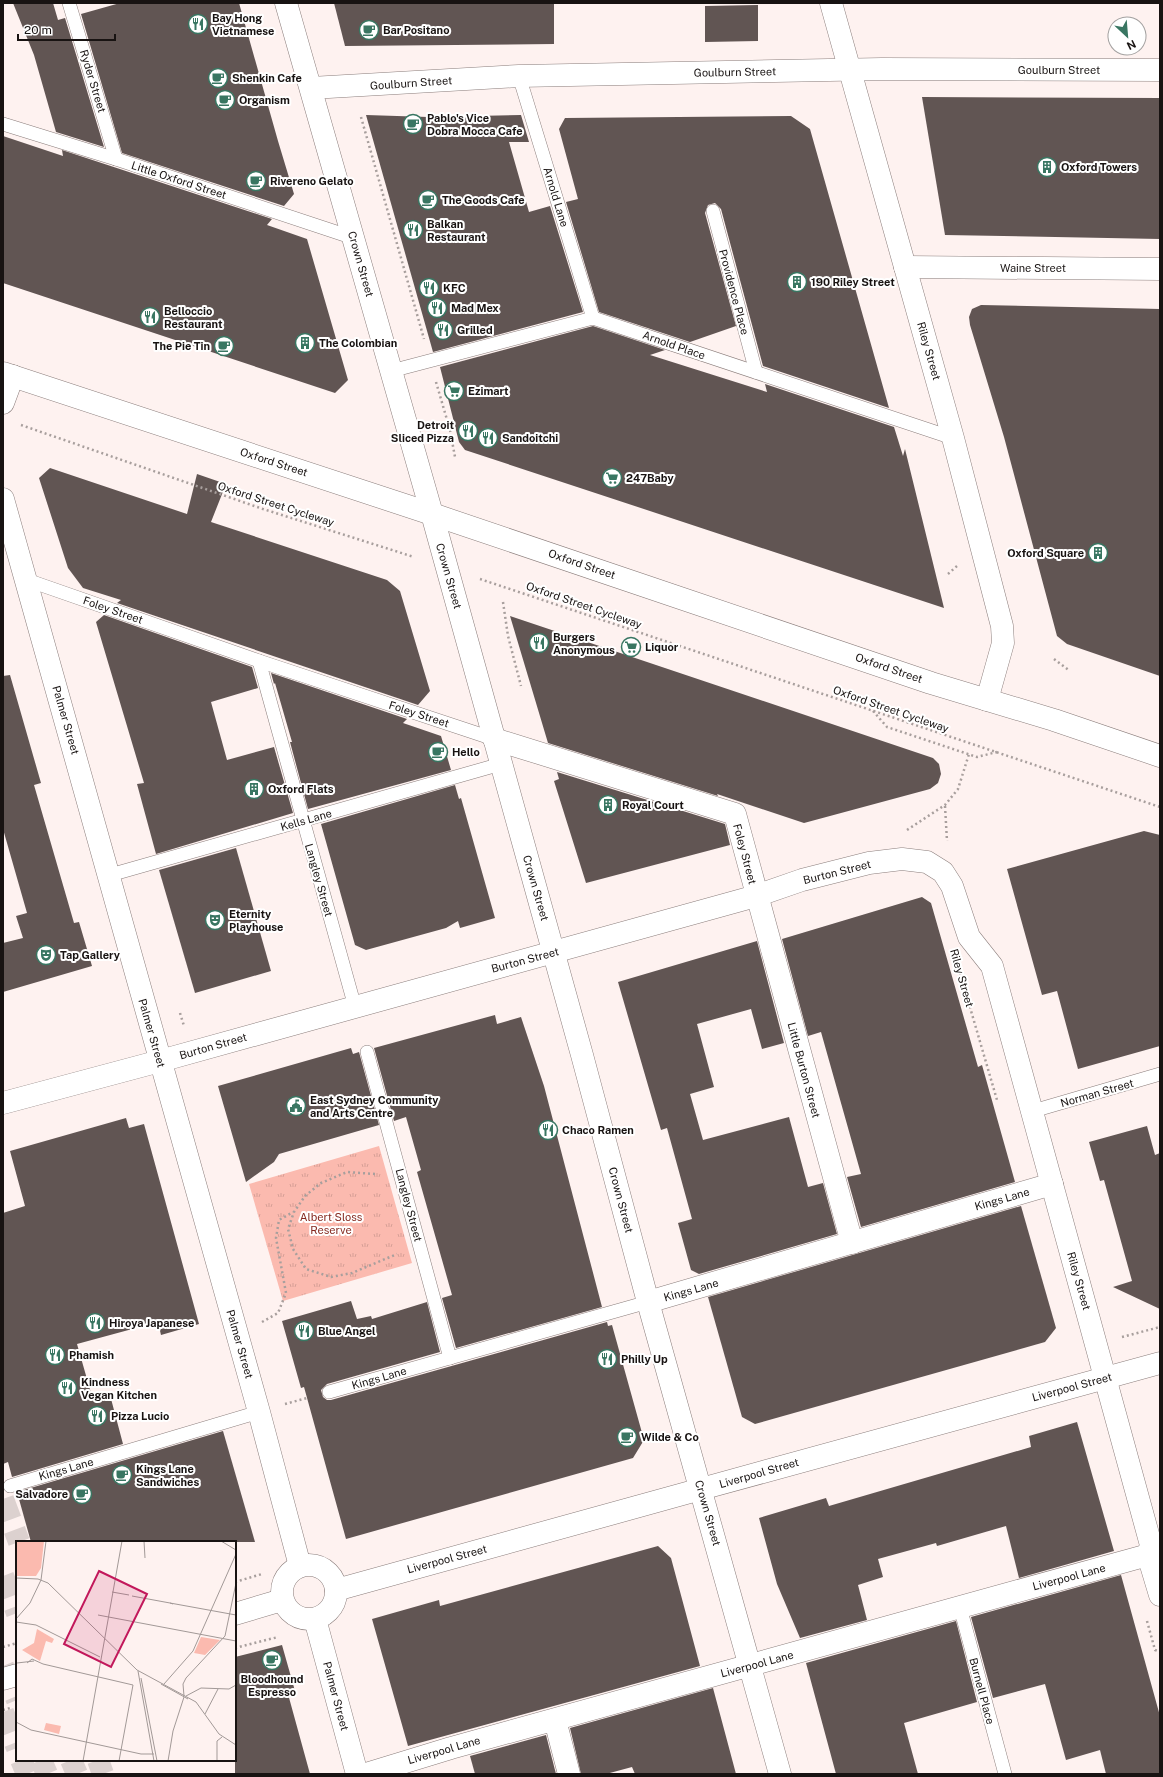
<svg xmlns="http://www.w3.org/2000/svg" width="1163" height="1777" viewBox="0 0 1163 1777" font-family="'Public Sans',sans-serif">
<defs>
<pattern id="park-tufts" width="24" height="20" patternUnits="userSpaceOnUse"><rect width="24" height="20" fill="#fbbaaf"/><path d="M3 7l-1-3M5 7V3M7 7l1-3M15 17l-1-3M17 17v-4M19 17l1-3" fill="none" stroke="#d69f96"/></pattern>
</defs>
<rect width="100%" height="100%" fill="#fef2f0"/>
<path fill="url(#park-tufts)" d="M 379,1146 L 412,1263 L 283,1301 L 249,1184 Z"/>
<g fill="#615553">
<path d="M 13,3 L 53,3 L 58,20 L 65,18 L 104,147 L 56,132 L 34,55 Z"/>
<path d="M 120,3 L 239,3 L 278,141 L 294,194 L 284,206 L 122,153 L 81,14 Z"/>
<path d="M 334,3 L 554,3 L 554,44 L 345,46 Z"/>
<path d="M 758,5 L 758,41 L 705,42 L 705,6 Z"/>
<path d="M 922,97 L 1160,98 L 1160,239 L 945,235 Z"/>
<path d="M 366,115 L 428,117 L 521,115 L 529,142 L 509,142 L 529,212 L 550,206 L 583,312 L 433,352 Z"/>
<path d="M 791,116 L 810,129 L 889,408 L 763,366 L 721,209 L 715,203 L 708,205 L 705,213 L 736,326 L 690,342 L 599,312 L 566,202 L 578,199 L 559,129 L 565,118 Z"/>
<path d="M 3,136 L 63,156 L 62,150 L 272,219 L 267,225 L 307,239 L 348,380 L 335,393 L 3,283 Z"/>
<path d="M 981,305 L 1160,309 L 1160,676 L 1067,644 L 1057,636 L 1004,437 L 970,325 L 969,317 L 972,309 Z"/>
<path d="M 593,326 L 665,350 L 650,355 L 767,392 L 765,384 L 894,427 L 903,456 L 905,449 L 944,608 L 465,450 L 459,442 L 440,367 Z"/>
<path d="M 50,468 L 187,514 L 197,474 L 226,484 L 211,522 L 387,580 L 400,591 L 430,691 L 418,705 L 117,603 L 121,600 L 83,588 L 68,568 L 39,478 Z"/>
<path d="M 104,615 L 252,667 L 258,688 L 211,702 L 227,760 L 274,747 L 293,813 L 156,854 L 137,784 L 144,783 L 96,622 Z"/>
<path d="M 510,616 L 933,758 L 939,764 L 941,774 L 938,783 L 930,789 L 804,823 L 717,794 L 718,796 L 548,743 Z"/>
<path d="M 271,673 L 407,719 L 403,723 L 441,736 L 451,770 L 308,809 L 290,742 L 292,742 L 275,683 L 274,684 Z"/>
<path d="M 10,675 L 41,783 L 34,785 L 74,923 L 79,922 L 92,966 L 3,992 L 3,943 L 23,938 L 16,916 L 27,913 L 3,829 L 3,676 Z"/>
<path d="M 557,772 L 725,824 L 730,845 L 586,883 L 554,781 L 559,779 Z"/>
<path d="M 455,785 L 459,799 L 461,798 L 495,918 L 460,928 L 458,921 L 446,928 L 366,950 L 355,945 L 321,824 Z"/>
<path d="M 1144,831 L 1160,835 L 1160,1046 L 1078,1069 L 1057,991 L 1042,995 L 1007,869 Z"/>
<path d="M 236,848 L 271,971 L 195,993 L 159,870 Z"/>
<path d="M 922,897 L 931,903 L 978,1067 L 982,1065 L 1015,1182 L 861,1227 L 847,1177 L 861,1174 L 821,1032 L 808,1036 L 782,939 Z"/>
<path d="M 757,941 L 784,1043 L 762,1049 L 751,1009 L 697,1024 L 714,1087 L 690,1094 L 703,1140 L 789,1117 L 808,1187 L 823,1183 L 837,1234 L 699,1274 L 691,1270 L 678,1223 L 692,1219 L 667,1128 L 661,1130 L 618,982 Z"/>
<path d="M 495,1015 L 497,1024 L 521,1017 L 544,1086 L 602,1307 L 456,1348 L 442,1298 L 452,1295 L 417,1172 L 421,1170 L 406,1117 L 394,1121 L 374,1048 Z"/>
<path d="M 351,1048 L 353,1054 L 359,1052 L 379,1125 L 279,1154 L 274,1162 L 246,1182 L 218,1086 Z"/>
<path d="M 126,1118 L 129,1128 L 144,1124 L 199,1324 L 161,1335 L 158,1322 L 77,1344 L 93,1400 L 110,1395 L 123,1444 L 12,1477 L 8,1462 L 3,1464 L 3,1213 L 25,1206 L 10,1151 Z"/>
<path d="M 1147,1126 L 1155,1155 L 1160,1153 L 1160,1309 L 1113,1287 L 1132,1281 L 1104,1180 L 1100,1181 L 1089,1142 Z"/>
<path d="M 1021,1206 L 1056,1328 L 1045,1342 L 755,1424 L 742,1417 L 708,1297 Z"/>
<path d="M 351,1301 L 357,1319 L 371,1316 L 372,1319 L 427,1302 L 440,1352 L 327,1384 L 321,1390 L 323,1397 L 327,1400 L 331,1400 L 607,1322 L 608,1326 L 612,1325 L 644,1440 L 633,1458 L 346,1539 L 304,1387 L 301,1388 L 282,1321 Z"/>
<path d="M 1077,1422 L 1114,1551 L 1019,1578 L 1006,1526 L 937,1546 L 936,1543 L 878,1559 L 883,1577 L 858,1585 L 867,1620 L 800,1638 L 777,1584 L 759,1518 L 826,1498 L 829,1506 L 1031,1447 L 1029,1436 Z"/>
<path d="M 223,1431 L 255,1542 L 31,1542 L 17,1492 Z"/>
<path d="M 658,1546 L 671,1558 L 700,1666 L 408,1746 L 372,1619 L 439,1600 L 440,1606 Z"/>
<path d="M 1121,1575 L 1160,1716 L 1160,1774 L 1106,1774 L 1100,1750 L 1066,1760 L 1045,1684 L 993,1698 L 971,1617 Z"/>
<path d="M 956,1621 L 977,1702 L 904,1723 L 918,1774 L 836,1774 L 806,1663 Z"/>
<path d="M 282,1645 L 295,1691 L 288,1694 L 310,1774 L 235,1774 L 235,1657 Z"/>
<path d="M 713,1688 L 736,1774 L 635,1774 L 632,1767 L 606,1774 L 581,1774 L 570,1728 Z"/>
<path d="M 546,1735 L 556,1774 L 475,1774 L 470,1756 Z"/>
</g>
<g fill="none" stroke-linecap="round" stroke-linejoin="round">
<g stroke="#dcd1cf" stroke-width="22" stroke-dasharray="22 11" stroke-linecap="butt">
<path d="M 3,1499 L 19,1542"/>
<path d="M 3,1576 L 17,1613"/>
<path d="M 3,1666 L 17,1700"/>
<path d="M 3,1712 L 17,1748"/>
<path d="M 21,1760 L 27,1774"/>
<path d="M 41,1760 L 47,1774"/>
<path d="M 71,1760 L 77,1774"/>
<path d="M 98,1760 L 103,1774"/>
</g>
<defs>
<g id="lane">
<path d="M 69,3 L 116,159"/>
<path d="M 519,76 L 593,318"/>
<path d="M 3,124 L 116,159 L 354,238"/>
<path d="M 713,211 L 756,372"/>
<path d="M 391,371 L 593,318 L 953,438"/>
<path d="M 27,580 L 259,661 L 494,739"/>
<path d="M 259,661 L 355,1007"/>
<path d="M 110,875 L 501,764"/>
<path d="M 367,1052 L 450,1358"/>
<path d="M 1033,1111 L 1160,1074"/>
<path d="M 329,1392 L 648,1302"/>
<path d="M 10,1486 L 259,1412"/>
<path d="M 960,1607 L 1005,1774"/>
</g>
<g id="street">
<path d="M 831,3 L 953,438 L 1002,626 L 1003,643 L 987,700"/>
<path d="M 905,267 L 1160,269"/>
<path d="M 3,403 L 13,376"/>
<path d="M 3,499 L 259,1412 L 300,1566"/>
<path d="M 494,739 L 735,814 L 852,1243"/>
<path d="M 756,896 L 802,880 L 869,863 L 902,859 L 927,862 L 943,872 L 952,886 L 969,937 L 992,966 L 1151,1545 L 1148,1555 L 1160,1595"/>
<path d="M 648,1302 L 1052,1184"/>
<path d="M 701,1489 L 1160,1363"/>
<path d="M 315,1619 L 357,1774"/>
<path d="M 555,1720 L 569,1774"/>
<path d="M 366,1774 L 451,1748 L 1148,1555"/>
</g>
<g id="secondary">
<path d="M 286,3 L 432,514 L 582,1055 L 648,1302 L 780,1774"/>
<path d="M 311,88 L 519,76 L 882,69 L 1160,70"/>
<path d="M 432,514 L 931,683 L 1054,720 L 1160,756"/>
<path d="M 3,1103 L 160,1061 L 756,896"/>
<circle cx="309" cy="1592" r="27"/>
<path d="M 336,1590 L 701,1489"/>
<path d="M 235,1614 L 282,1600"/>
<path d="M 3,1679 L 17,1675"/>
</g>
<path id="primary" d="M 3,373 L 432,514"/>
</defs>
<use href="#lane" stroke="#8b7e7c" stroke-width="14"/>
<use href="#street" stroke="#8b7e7c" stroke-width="23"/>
<use href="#secondary" stroke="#8b7e7c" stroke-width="23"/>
<use href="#primary" stroke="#8b7e7c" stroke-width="23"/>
<g stroke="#a89f9d" stroke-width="2.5" stroke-dasharray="2 3" stroke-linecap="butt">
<path d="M 361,117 L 424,339"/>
<path d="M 436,382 L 450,430 L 455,457"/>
<path d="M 21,425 L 263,509 L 414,557"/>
<path d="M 948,574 L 957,566"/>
<path d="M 480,579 L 1160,807"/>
<path d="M 503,602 L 508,636 L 521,686"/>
<path d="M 1054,659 L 1070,671"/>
<path d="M 873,711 L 887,727 L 977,757 L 997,752"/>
<path d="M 945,806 L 947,841"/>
<path d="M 907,830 L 945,805 L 958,789 L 969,754"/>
<path d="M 960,973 L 997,1100"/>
<path d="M 180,1013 L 184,1026"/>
<path d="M 375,1174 L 347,1172 L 321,1183 L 305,1196 L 294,1212 L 288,1229 L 293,1249 L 306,1269 L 331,1277 L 352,1273 L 397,1254"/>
<path d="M 262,1322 L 278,1313 L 286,1293 L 276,1238 L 279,1220 L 293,1212"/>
<path d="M 1122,1337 L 1160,1327"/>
<path d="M 285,1404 L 307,1398"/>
<path d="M 235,1582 L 262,1574"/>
<path d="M 1147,1621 L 1155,1650 L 1160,1652"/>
<path d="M 3,1647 L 17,1643"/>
<path d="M 235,1648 L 278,1637"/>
<path d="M 3,1710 L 10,1708"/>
</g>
<use href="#lane" stroke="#fff" stroke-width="13"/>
<use href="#street" stroke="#fff" stroke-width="22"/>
<use href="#secondary" stroke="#fff" stroke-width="22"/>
<use href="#primary" stroke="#fff" stroke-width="22"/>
</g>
<defs>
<symbol id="restaurant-ring" viewBox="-11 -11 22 22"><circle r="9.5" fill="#fff" stroke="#397662" stroke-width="1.5"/><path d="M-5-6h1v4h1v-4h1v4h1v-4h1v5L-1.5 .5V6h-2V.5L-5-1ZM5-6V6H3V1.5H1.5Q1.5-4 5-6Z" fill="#397662"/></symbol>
<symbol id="cafe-ring" viewBox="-11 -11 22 22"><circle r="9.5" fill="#fff" stroke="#397662" stroke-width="1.5"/><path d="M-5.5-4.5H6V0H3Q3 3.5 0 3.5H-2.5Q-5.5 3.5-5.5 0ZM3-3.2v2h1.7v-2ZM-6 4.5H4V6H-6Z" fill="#397662"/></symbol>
<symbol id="building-ring" viewBox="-11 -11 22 22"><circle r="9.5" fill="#fff" stroke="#397662" stroke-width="1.5"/><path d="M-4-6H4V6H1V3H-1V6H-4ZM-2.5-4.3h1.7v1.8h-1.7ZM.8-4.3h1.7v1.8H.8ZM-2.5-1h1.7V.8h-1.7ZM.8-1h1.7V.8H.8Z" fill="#397662"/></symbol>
<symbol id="supermarket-ring" viewBox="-11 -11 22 22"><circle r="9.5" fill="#fff" stroke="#397662" stroke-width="1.5"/><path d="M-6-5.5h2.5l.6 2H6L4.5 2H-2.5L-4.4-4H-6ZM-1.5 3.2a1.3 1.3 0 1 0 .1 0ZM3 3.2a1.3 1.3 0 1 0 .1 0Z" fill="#397662"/></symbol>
<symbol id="theatre-ring" viewBox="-11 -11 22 22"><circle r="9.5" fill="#fff" stroke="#397662" stroke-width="1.5"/><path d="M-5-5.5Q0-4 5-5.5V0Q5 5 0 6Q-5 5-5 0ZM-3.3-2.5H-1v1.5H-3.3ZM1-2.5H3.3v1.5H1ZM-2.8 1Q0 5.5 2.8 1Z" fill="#397662"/></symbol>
<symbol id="civic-ring" viewBox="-11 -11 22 22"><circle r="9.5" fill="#fff" stroke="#397662" stroke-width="1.5"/><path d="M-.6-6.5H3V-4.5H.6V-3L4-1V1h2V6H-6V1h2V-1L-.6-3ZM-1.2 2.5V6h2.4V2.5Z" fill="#397662"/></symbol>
</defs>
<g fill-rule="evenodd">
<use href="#restaurant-ring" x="187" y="13" width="22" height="22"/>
<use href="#cafe-ring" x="358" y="19" width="22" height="22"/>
<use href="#cafe-ring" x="207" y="67" width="22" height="22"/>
<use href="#cafe-ring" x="214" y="89" width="22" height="22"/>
<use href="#cafe-ring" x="402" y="113" width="22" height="22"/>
<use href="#building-ring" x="1036" y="156" width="22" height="22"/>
<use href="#cafe-ring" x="245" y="170" width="22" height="22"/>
<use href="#cafe-ring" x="417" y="189" width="22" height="22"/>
<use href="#restaurant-ring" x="402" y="219" width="22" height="22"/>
<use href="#building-ring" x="786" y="271" width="22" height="22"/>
<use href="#restaurant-ring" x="418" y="277" width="22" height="22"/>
<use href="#restaurant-ring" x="426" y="297" width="22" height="22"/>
<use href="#restaurant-ring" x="139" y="306" width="22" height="22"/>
<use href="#restaurant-ring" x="432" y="319" width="22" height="22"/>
<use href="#building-ring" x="294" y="332" width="22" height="22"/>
<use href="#cafe-ring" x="213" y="335" width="22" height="22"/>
<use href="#supermarket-ring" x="443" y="380" width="22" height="22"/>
<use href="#restaurant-ring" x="457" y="420" width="22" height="22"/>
<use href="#restaurant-ring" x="477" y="427" width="22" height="22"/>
<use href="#supermarket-ring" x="601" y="467" width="22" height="22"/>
<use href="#building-ring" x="1087" y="542" width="22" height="22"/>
<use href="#restaurant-ring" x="528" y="632" width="22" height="22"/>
<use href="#supermarket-ring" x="620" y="636" width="22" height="22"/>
<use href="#cafe-ring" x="427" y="741" width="22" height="22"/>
<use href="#building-ring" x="243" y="778" width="22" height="22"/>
<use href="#building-ring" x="597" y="794" width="22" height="22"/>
<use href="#theatre-ring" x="204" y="909" width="22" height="22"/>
<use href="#theatre-ring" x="35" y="944" width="22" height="22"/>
<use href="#civic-ring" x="285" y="1095" width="22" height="22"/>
<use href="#restaurant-ring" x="537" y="1119" width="22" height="22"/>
<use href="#restaurant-ring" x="84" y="1312" width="22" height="22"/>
<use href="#restaurant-ring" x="293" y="1320" width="22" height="22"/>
<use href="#restaurant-ring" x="44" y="1344" width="22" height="22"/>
<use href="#restaurant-ring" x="596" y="1348" width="22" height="22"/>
<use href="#restaurant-ring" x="56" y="1377" width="22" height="22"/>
<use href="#restaurant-ring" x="86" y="1405" width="22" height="22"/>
<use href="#cafe-ring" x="616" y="1426" width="22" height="22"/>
<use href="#cafe-ring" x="111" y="1464" width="22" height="22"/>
<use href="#cafe-ring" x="71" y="1483" width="22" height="22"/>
<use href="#cafe-ring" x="261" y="1649" width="22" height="22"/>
</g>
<g text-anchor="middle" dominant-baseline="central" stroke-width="4" stroke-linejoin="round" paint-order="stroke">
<g font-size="11" font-weight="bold" fill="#181312" stroke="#fff" text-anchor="start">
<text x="212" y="18">Bay Hong<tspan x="212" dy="13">Vietnamese</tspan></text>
<text x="383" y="30">Bar Positano</text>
<text x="232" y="78">Shenkin Cafe</text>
<text x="239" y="100">Organism</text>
<text x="427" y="118">Pablo's Vice<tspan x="427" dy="13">Dobra Mocca Cafe</tspan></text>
<text x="1061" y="167">Oxford Towers</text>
<text x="270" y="181">Rivereno Gelato</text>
<text x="442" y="200">The Goods Cafe</text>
<text x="427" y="224">Balkan<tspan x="427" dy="13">Restaurant</tspan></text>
<text x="811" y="282">190 Riley Street</text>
<text x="443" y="288">KFC</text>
<text x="451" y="308">Mad Mex</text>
<text x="164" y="311">Belloccio<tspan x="164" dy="13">Restaurant</tspan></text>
<text x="457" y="330">Grilled</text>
<text x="319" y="343">The Colombian</text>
<text x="210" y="346" text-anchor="end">The Pie Tin</text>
<text x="468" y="391">Ezimart</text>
<text x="454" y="425" text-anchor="end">Detroit<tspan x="454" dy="13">Sliced Pizza</tspan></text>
<text x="502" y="438">Sandoitchi</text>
<text x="626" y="478">247Baby</text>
<text x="1084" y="553" text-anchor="end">Oxford Square</text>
<text x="553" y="637">Burgers<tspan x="553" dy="13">Anonymous</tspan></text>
<text x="645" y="647">Liquor</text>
<text x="452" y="752">Hello</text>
<text x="268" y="789">Oxford Flats</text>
<text x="622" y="805">Royal Court</text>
<text x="229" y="914">Eternity<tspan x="229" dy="13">Playhouse</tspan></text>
<text x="60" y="955">Tap Gallery</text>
<text x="310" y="1100">East Sydney Community<tspan x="310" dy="13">and Arts Centre</tspan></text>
<text x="562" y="1130">Chaco Ramen</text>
<text x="109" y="1323">Hiroya Japanese</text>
<text x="318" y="1331">Blue Angel</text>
<text x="69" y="1355">Phamish</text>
<text x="621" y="1359">Philly Up</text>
<text x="81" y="1382">Kindness<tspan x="81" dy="13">Vegan Kitchen</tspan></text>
<text x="111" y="1416">Pizza Lucio</text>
<text x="641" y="1437">Wilde &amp; Co</text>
<text x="136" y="1469">Kings Lane<tspan x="136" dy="13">Sandwiches</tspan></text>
<text x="68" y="1494" text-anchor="end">Salvadore</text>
<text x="272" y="1679" text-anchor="middle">Bloodhound<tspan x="272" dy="13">Espresso</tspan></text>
</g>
<g font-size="11" fill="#181312" stroke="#fff">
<text x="1059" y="70">Goulburn Street</text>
<text transform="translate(735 72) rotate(-1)">Goulburn Street</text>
<text transform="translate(93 81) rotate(73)">Ryder Street</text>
<text transform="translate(411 83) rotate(-4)">Goulburn Street</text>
<text transform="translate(179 180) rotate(18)">Little Oxford Street</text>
<text transform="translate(556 197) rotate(73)">Arnold Lane</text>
<text transform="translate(361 264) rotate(74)">Crown Street</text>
<text x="1033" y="268">Waine Street</text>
<text transform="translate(734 292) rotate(75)">Providence Place</text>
<text transform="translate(674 345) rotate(19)">Arnold Place</text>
<text transform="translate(929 351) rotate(74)">Riley Street</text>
<text transform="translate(274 462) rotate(18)">Oxford Street</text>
<text transform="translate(276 504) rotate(18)">Oxford Street Cycleway</text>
<text transform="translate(582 564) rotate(19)">Oxford Street</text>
<text transform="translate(449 576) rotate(74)">Crown Street</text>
<text transform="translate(584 605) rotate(19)">Oxford Street Cycleway</text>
<text transform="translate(113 610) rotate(19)">Foley Street</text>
<text transform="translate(889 668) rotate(19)">Oxford Street</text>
<text transform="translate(891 709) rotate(19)">Oxford Street Cycleway</text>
<text transform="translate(419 714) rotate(18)">Foley Street</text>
<text transform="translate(66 720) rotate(74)">Palmer Street</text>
<text transform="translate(306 820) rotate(-16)">Kells Lane</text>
<text transform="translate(745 854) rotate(75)">Foley Street</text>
<text transform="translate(837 872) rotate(-14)">Burton Street</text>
<text transform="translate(319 880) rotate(74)">Langley Street</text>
<text transform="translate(536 888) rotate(74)">Crown Street</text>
<text transform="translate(525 960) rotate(-15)">Burton Street</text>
<text transform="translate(962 978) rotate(74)">Riley Street</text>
<text transform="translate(152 1033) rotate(74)">Palmer Street</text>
<text transform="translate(213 1046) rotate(-16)">Burton Street</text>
<text transform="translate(804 1070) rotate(75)">Little Burton Street</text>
<text transform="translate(1097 1093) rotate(-16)">Norman Street</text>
<text transform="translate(1002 1199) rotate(-16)">Kings Lane</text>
<text transform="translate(621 1200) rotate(75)">Crown Street</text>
<text transform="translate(409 1205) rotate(75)">Langley Street</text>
<text transform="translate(1079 1281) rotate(74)">Riley Street</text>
<text transform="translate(691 1290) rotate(-16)">Kings Lane</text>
<text transform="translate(240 1344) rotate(74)">Palmer Street</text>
<text transform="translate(379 1378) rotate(-16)">Kings Lane</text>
<text transform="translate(1072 1387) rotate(-15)">Liverpool Street</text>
<text transform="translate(66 1469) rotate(-16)">Kings Lane</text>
<text transform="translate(759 1473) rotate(-16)">Liverpool Street</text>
<text transform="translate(708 1513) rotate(74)">Crown Street</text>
<text transform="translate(447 1559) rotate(-15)">Liverpool Street</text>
<text transform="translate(1069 1577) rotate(-15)">Liverpool Lane</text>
<text transform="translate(757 1664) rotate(-15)">Liverpool Lane</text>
<text transform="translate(982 1691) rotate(75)">Burnell Place</text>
<text transform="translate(336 1696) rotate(75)">Palmer Street</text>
<text transform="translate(444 1750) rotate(-16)">Liverpool Lane</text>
</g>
<g font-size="11" fill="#84281e" stroke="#fff">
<text x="331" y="1217">Albert Sloss<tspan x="331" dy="13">Reserve</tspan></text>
</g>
</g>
<g transform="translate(16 1541)">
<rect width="220" height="220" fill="#fef2f0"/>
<path d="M 0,0 L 28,0 L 25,27 L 20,35 L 0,35 ZM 21,88 L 38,98 L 36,102 L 30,100 L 24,120 L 6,109 L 18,102 ZM 185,96 L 204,99 L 189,114 L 178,112 ZM 30,182 L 45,185 L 43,193 L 28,189 Z" fill="#fbbaaf"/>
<path fill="none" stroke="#a29997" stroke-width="1" d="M 128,0 L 129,17M 205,0 L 220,9M 0,37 L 22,38 L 32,42 L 121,129 L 180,161 L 203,193 L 220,204M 96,51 L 113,54M 116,55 L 154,62M 157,63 L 154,62 L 220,74M 82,74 L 220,100M 0,78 L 14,62 L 25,39 L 30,0M 0,81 L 20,84 L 84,116M 1,122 L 18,120M 11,122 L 16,118 L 27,123 L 117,144 L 103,220M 122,130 L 138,220M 125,137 L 141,220M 145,143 L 172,158M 148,143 L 177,110 L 220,13M 168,155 L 167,143 L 170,137 L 209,95 L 220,42M 170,155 L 185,147 L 213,148 L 220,144M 189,173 L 202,148M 0,181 L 15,189 L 125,213 L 138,213M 67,220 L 106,0M 152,220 L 157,190 L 168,156M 201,220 L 201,200 L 206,196"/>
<path fill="#c2185b" fill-opacity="0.15" stroke="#c2185b" stroke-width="2" d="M 83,30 L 131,53 L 95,126 L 48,103 Z"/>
<rect width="220" height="220" fill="none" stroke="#181312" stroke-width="2"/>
</g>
<rect width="1163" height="1777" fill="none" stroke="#181312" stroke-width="8"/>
<g transform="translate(1127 36) rotate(154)"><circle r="19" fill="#ffffff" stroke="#a3a1a0"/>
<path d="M0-3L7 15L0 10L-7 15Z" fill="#397662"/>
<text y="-6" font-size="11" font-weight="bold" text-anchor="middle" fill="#181312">N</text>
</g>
<path d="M18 34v6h97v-6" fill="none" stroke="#181312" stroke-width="2"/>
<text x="24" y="34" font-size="12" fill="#181312" stroke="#ffffff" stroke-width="3" paint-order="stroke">20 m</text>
</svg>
